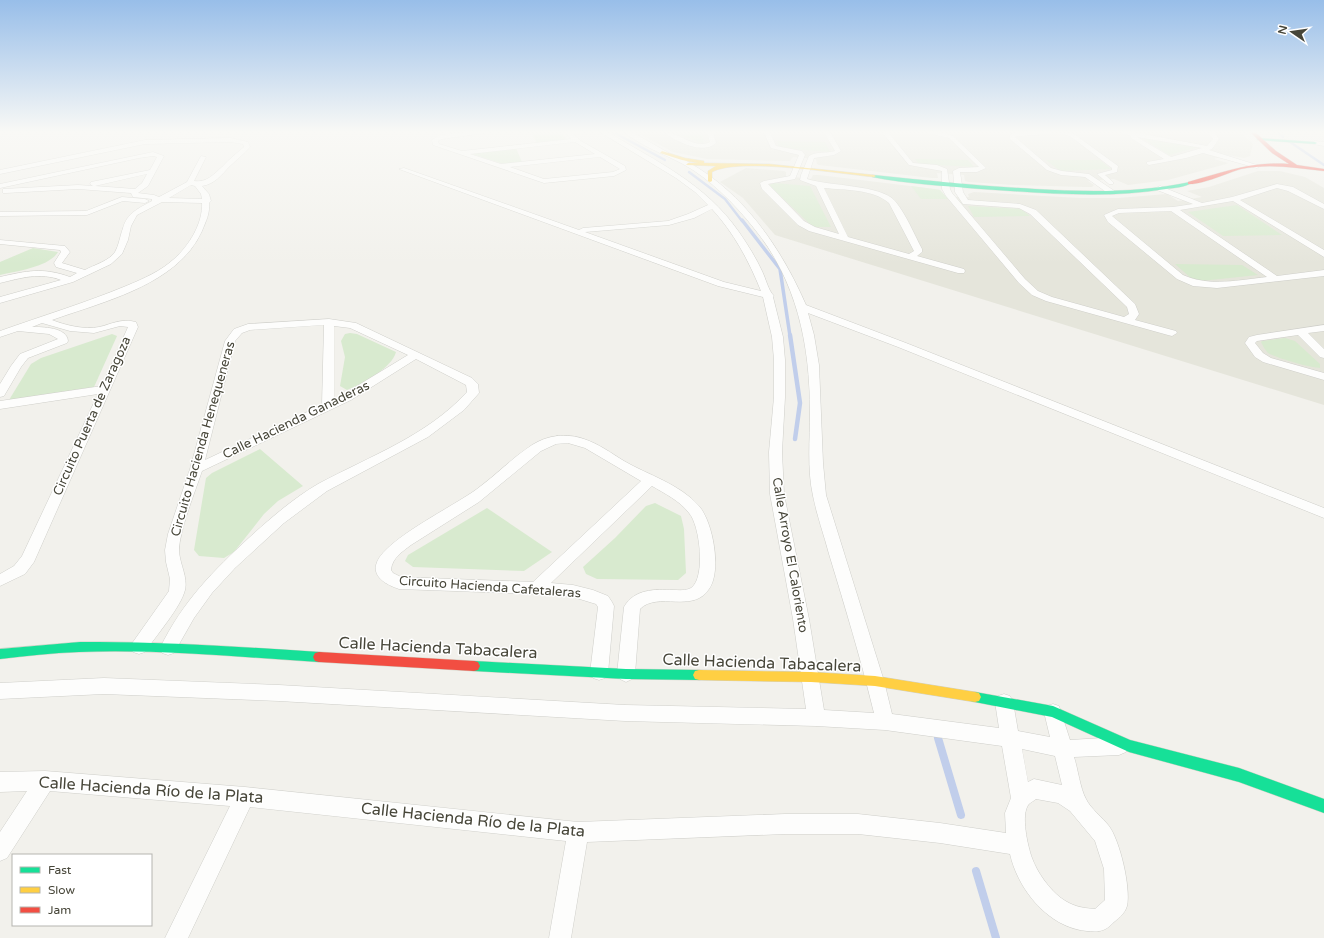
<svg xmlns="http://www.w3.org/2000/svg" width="1324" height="938" viewBox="0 0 1324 938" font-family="'Varela Round',sans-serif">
<rect width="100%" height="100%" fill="#f2f1ec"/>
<g fill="#e5e5db">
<path d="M 636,132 L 1240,132 L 1253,144 L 1250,156 L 1244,158 L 1227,155 L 1214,159 L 1228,163 L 1226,164 L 1168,180 L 1128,185 L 1114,179 L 1088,181 L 1094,185 L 1092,187 L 1083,187 L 1014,185 L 969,182 L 965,181 L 964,175 L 937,173 L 938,178 L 932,178 L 819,165 L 817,164 L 816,159 L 793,157 L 790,161 L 786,161 L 707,159 L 673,152 Z"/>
<path d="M 746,168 L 784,171 L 786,172 L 786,176 L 811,179 L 813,175 L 819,175 L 935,189 L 940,190 L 946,197 L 969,197 L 968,194 L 974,192 L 1080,198 L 1118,198 L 1167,194 L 1178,201 L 1202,197 L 1187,191 L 1209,187 L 1258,171 L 1280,171 L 1305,177 L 1324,188 L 1324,405 L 775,235 L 743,198 L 720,182 Z"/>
</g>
<g fill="#d8eacf">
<path d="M 531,132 L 560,132 L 566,139 L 537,143 Z"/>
<path d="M 704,132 L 703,143 L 674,133 Z"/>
<path d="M 1142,138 L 1198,147 L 1169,155 Z"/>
<path d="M 777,141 L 825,142 L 830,152 L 779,148 Z"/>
<path d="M 516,148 L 522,162 L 503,164 L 469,153 Z"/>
<path d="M 915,159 L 968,160 L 974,167 L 919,164 Z"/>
<path d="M 1046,160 L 1100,160 L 1111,169 L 1060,171 Z"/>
<path d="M 774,183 L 810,186 L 831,227 L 813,227 L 769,185 Z"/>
<path d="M 911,186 L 940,190 L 948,199 L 921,199 Z"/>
<path d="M 1237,205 L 1282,235 L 1223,236 L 1188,212 Z"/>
<path d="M 968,206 L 1021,209 L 1030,216 L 974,217 Z"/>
<path d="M 33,248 L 58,252 C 49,267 17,271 0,275 L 0,262 Z"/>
<path d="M 1175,264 L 1242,265 L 1258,275 L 1201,281 L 1192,279 Z"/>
<path d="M 350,333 L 357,334 L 396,352 C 392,368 362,384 347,390 L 340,386 L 345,357 L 341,341 L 345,334 Z"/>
<path d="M 112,334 L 117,336 L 94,387 L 9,400 L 31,364 L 41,358 Z"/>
<path d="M 1285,338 L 1295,341 L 1320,364 L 1320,368 C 1311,368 1276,358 1268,353 C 1265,350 1263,346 1261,342 L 1262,341 Z"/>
<path d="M 260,449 L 303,486 L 278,501 L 264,514 L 234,552 L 224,558 L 199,556 L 194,550 L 206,478 L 212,473 Z"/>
<path d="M 655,503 L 681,516 L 684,529 L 686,573 L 678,580 L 597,579 L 586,574 L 583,567 L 615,538 L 646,506 Z"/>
<path d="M 487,508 L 552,552 L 524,571 L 413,567 L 405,561 L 408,555 Z"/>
</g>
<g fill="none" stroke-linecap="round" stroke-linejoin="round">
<g stroke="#c1ceeb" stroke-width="2.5">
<path d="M 613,132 L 665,160"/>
<path d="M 1278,132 L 1283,137"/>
<path d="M 1290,142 L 1324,165"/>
<path d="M 689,172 L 725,199 L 742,221"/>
</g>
<path stroke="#c1ceeb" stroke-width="3.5" d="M 742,220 L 780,269 L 790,336"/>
<path stroke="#c1ceeb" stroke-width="4.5" d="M 790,335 L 800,403 L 795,439"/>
<g stroke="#c1ceeb" stroke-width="8">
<path d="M 938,738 L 961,815"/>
<path d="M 976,871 L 996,938"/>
</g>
<defs>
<g id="street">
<path d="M 469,132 L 492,132 L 442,139 L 438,141 L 439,144 L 462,151 L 571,139 L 565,132 L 579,132 L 573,134 L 581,141 L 625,166 L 626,170 L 614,176 L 544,183 L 433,145 L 432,140 L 440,135 ZM 575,142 L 595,154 L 501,164 L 470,154 ZM 600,157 L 620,169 L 613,172 L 544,179 L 510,167 Z"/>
<path d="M 600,132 L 608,132 C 657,162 705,183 739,232 C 748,245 756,258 762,271 C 766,279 768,290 774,296 L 773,297 L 783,337 L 785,360 L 785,397 L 782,452 L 784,494 L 809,619 L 824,710 L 874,713 C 861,659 845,607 829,554 C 824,535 817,516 813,496 C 807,469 810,439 810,412 C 810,345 797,280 753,227 C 734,203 710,179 683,164 C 664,154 641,146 624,132 L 632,132 C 646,140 660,148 674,156 C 679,158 684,159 688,162 C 744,193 781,248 806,305 L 906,343 L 1324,508 L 1324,518 L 898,347 L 808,313 L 814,335 L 819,365 L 823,463 L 826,495 L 884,681 L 892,714 L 999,728 L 995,702 L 998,696 L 1004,694 L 1010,696 L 1013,702 L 1018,731 L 1050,737 L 1044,712 L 1047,706 L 1053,704 L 1059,706 L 1070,740 L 1119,737 L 1126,740 L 1128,746 L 1126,752 L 1119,755 L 1074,757 C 1078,769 1080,788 1086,799 C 1091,809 1102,817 1109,826 C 1120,841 1131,888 1127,906 C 1125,914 1117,919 1112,924 C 1104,932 1097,932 1087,931 C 1049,928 1018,890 1010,854 L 940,843 L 858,834 L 785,834 L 587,842 L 571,938 L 549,938 L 566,841 L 250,807 L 188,938 L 165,938 L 230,806 L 50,791 L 7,858 L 0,861 L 0,832 L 27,791 L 0,792 L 0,772 L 45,771 L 245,787 L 578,822 L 785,814 L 858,814 L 940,823 L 1006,833 L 1005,813 L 1011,798 L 1002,746 L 885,730 L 816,726 L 625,721 L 279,701 L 104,694 L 0,699 L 0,683 L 104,678 L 279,685 L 625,705 L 806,709 L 793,619 L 770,494 L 769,452 L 774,397 L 774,360 L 772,337 L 763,297 L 718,286 L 399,169 L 404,168 L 579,230 L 583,228 L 668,221 L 688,214 L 708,205 L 695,192 L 676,178 ZM 712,209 C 734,233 749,261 761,291 L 724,282 L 585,232 L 669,225 L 694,218 ZM 1022,749 L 1055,756 L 1062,785 L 1034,779 L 1028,782 ZM 1036,799 L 1058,803 L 1070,811 L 1095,841 L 1104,869 L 1105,900 L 1095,909 C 1081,908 1072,906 1061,898 C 1049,889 1037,872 1032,858 C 1028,847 1020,814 1029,804 C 1031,802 1034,801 1036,799 Z"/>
<path d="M 664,132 C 679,132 695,150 710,142 L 707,132 L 713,132 L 716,143 C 703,155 676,142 664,132 Z"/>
<path d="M 764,132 L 770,132 L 776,146 L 802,151 L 805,155 L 795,179 L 768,184 L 804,221 L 815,227 L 839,234 L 816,186 L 800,180 L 801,175 L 809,156 C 817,151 826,154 835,151 L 824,132 L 830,132 L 841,151 L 834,155 L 814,158 L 807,179 C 829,186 882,185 895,201 C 906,214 914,234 922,249 L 922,252 L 917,256 L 964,269 L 965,271 L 964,273 L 958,273 L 809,231 L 798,225 L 762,189 L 760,183 L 764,181 L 790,176 L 799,155 L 771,148 ZM 824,188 C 845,190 873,189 889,203 L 914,251 L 909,254 L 848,237 Z"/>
<path d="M 882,132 L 888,132 L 913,163 L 937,165 L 947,169 L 950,189 L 952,193 L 1025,279 L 1038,291 L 1052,297 L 1124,317 L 1129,314 L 1127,307 L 1030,214 L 1019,208 L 963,204 L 955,192 L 953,171 L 959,168 L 979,167 L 949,138 L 925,132 L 938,132 L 953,136 L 986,168 L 977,172 L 960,172 L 963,192 L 968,200 L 1020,204 L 1036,210 L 1135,304 L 1139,314 L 1135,320 L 1176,331 L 1177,333 L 1172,336 L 1168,335 L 1046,301 L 1032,295 L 1019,283 L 946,196 L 942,189 L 942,171 L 909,165 Z"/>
<path d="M 1017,132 L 1052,132 L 1049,134 L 1018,136 L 1015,137 L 1051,168 L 1062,171 L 1089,174 L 1116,192 L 1115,194 L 1109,194 L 1085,177 L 1061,175 L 1047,170 L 1010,139 L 1010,135 Z"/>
<path d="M 1056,132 L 1074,134 L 1118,166 L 1117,172 L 1105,175 L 1113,182 L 1113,184 L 1109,184 L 1097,174 L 1112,170 L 1112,168 L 1070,136 Z"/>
<path d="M 1124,132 L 1133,132 L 1207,146 L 1213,139 L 1208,132 L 1214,132 L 1219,139 L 1212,149 L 1209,150 L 1260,166 L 1257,168 L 1203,153 L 1186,158 L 1149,165 L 1147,164 L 1147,162 L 1164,159 L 1131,138 L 1131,136 L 1125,134 ZM 1137,137 L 1202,148 L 1171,157 Z"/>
<path d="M 230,138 L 248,142 L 250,147 C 244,154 236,160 230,166 C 221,175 215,184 202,186 L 209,194 L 211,201 L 209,203 C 210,214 206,221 202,231 C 178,285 102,302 52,320 C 65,325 84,330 99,327 C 112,324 121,318 136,322 L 138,327 L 34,562 L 25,574 L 0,586 L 0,574 L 14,566 L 22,556 L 98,394 L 0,409 L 0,401 L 102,386 L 128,327 L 120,326 L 94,333 L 70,331 L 42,323 L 32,327 C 42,327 67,327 68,341 L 67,343 L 28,358 L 21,367 L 4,396 L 0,397 L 0,384 L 11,366 L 20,354 L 58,339 L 49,334 L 18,331 L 0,337 L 0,331 C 42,316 85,303 126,286 C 143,279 161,271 174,259 C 189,246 203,223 202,203 L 162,202 L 137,215 L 131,226 L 128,240 L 122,254 L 111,264 L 73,282 L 0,303 L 0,297 L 61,280 C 40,272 21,278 0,283 L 0,277 C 26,271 43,267 70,277 L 77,273 L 56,267 L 54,263 L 61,252 L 60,250 L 0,244 L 0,240 L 65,246 L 70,252 L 62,263 L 85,270 C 94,265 109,261 115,252 C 119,245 120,236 123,228 C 127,213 139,208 152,201 L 152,199 L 133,197 L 131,193 L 78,189 L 6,193 L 3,193 L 3,189 L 78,185 L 93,186 L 90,184 L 91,182 L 150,170 L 157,157 L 153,156 L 139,158 L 0,188 L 0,184 L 153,152 L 164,156 L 148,186 L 138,193 L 154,195 L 159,197 L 187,182 L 201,156 L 206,157 L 194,181 C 207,183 214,174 223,166 C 229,159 237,153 244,147 L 243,144 L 230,142 L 145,144 L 0,174 L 0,170 L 145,140 ZM 147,174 L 142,183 L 135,189 L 95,186 ZM 191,185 L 195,186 L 201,194 L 202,199 L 169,198 Z"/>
<path d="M 1315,141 L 1324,142 L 1324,146 L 1313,144 L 1313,142 Z"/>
<path d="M 1277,184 L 1293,187 L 1324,204 L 1324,209 L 1288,191 L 1277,188 L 1240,200 L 1324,250 L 1324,257 L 1233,201 L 1180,210 L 1277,276 L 1324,270 L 1324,276 L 1217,288 L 1193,286 L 1177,279 L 1108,222 L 1104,215 L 1118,209 L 1173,207 L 1193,204 L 1157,190 L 1156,188 L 1160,186 L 1202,203 L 1232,197 ZM 1171,211 L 1267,277 C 1239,280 1210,287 1183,275 L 1112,216 L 1119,213 Z"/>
<path d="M 122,197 L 145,199 L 149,201 L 145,203 L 123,201 L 87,215 L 0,216 L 0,212 L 86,211 Z"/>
<path d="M 329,319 L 356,323 L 472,378 L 478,384 L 479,393 L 464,410 L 428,437 L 327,491 L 284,523 L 235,568 L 212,593 L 194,618 L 174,653 L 168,655 L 162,653 L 160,648 C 183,601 213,571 251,536 C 272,517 294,498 318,484 C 370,456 427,436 467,392 L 466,385 L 416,359 L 351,400 L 202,471 C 195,492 179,531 179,551 C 180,565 188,577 185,590 C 181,607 155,637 145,652 L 139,654 L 133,652 L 131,647 L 133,642 L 169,591 L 170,579 L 166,562 L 165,550 L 168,534 L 190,469 L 225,341 L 234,329 L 248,324 ZM 324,325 L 322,405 L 205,460 L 235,341 L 242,333 L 250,330 ZM 334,326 L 350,328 L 408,355 L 334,400 Z"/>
<path d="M 1324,325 L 1324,331 L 1308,333 L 1324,349 L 1324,358 L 1320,357 L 1298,335 L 1257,341 L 1255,343 L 1263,353 L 1271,358 L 1324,373 L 1324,380 L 1263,362 L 1255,357 L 1245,343 L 1249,337 L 1257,335 Z"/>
<path d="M 557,436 C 566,435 576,436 584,439 C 599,444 611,453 624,461 C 648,475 680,484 699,506 C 713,522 722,571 709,589 C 693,614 658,591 640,609 L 635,674 L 632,679 L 626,682 L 620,679 L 617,674 L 624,607 C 634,589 655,589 673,590 C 678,590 686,591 691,588 C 706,578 700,525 689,513 C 680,501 664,493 652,486 L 551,583 L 573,585 L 593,590 L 608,596 L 612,602 L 614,606 L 608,673 L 605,678 L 599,680 L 593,678 L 590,673 L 598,607 L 596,604 L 573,597 L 536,594 L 399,589 C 387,585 371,577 377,562 C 386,539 454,506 477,489 C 496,475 512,458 532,445 C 540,440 548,437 557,436 ZM 568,443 L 585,448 L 641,481 L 533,582 L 401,577 L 393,573 L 391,570 C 392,558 402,552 411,545 L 479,502 L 541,451 L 556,444 Z"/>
</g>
<g id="fast">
<path d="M 1259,138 L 1315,142 L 1317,143 L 1315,144 L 1257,140 Z"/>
<path d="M 874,175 C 928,181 981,186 1035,189 C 1087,192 1139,193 1190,182 L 1192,183 C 1185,187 1174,188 1166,189 C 1106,199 1042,193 981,189 C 945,186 908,184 872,177 L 872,175 Z"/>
<path d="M 80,642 C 160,641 239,647 319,652 L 323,653 L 325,657 L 323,661 L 319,662 C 239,657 159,649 79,652 C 52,653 26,656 0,659 L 0,649 Z"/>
<path d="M 474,661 L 626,669 L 699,670 L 703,671 L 705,675 L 703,679 L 699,680 L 626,679 L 474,671 L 470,670 L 468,666 L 470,662 Z"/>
<path d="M 975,692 L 1053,706 L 1130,740 L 1239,768 L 1324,799 L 1324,813 L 1239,782 L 1129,752 L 1052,717 L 975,702 L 971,701 L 969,697 L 971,693 Z"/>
</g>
<g id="slow">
<path d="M 662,151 L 685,158 L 704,161 L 704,163 L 769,164 L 874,175 L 876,176 L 874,177 C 841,174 738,157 712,172 L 712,181 L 710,182 L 708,181 L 708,171 L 716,166 L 686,165 L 688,163 L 698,163 L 682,160 L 660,153 Z"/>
<path d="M 699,670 L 811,672 L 875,676 L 975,692 L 979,693 L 981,697 L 979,701 L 975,702 L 875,686 L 811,682 L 699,680 L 695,679 L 693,675 L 695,671 Z"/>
</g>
<g id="jam">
<path d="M 1250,132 L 1255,132 L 1276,151 L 1297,165 L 1324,169 L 1324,171 C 1296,168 1269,163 1241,169 C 1227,173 1202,185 1188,184 L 1188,182 C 1224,172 1252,161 1289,164 L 1272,153 Z"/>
<path d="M 319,652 L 474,661 L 478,662 L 480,666 L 478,670 L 474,671 L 319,662 L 315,661 L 313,657 L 315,653 Z"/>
</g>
</defs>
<use href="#street" stroke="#cfcfca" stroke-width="1"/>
<use href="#fast" stroke="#d1d1c5" stroke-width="1"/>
<use href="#slow" stroke="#d1d1c5" stroke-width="1"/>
<use href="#jam" stroke="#d1d1c5" stroke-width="1"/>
<use href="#street" fill="#fdfdfc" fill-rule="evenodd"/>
<use href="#fast" fill="#16e098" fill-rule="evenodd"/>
<use href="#slow" fill="#ffcf43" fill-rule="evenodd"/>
<use href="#jam" fill="#f24e42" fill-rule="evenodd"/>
</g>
<linearGradient id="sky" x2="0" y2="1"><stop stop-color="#98bee9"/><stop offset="0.5" stop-color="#f9f9f6"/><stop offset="1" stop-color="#f9f9f6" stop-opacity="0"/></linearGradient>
<rect width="1324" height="264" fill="url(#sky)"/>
<g text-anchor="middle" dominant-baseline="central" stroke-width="3" stroke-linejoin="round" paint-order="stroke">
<g font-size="13" fill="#474639" stroke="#fff">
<text transform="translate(92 416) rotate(-66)">Circuito Puerta de Zaragoza</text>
<text transform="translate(296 420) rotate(-26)">Calle Hacienda Ganaderas</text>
<text transform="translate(203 439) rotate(-74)">Circuito Hacienda Henequeneras</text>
<text transform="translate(790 555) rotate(80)">Calle Arroyo El Caloriento</text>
<text transform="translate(490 587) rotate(4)">Circuito Hacienda Cafetaleras</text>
</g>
<g font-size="16" fill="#474639" stroke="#fff">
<text transform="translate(438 648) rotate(3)">Calle Hacienda Tabacalera</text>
<text transform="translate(762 663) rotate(2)">Calle Hacienda Tabacalera</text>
<text transform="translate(151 790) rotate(4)">Calle Hacienda Río de la Plata</text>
<text transform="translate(473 820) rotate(6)">Calle Hacienda Río de la Plata</text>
</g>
</g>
<rect x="12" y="854" width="140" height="72" fill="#ffffff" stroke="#b5b5b0"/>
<rect x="20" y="867" width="20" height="6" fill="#16e098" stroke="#b5b5b0"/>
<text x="48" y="874" font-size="12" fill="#474639">Fast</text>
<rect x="20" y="887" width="20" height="6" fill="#ffcf43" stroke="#b5b5b0"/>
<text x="48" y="894" font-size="12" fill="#474639">Slow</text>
<rect x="20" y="907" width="20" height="6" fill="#f24e42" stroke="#b5b5b0"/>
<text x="48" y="914" font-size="12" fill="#474639">Jam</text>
<g transform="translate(1292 32) rotate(283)" stroke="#ffffff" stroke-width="3" paint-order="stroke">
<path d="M0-3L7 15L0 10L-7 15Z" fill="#474639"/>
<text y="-6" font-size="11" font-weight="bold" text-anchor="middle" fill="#474639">N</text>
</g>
</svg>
